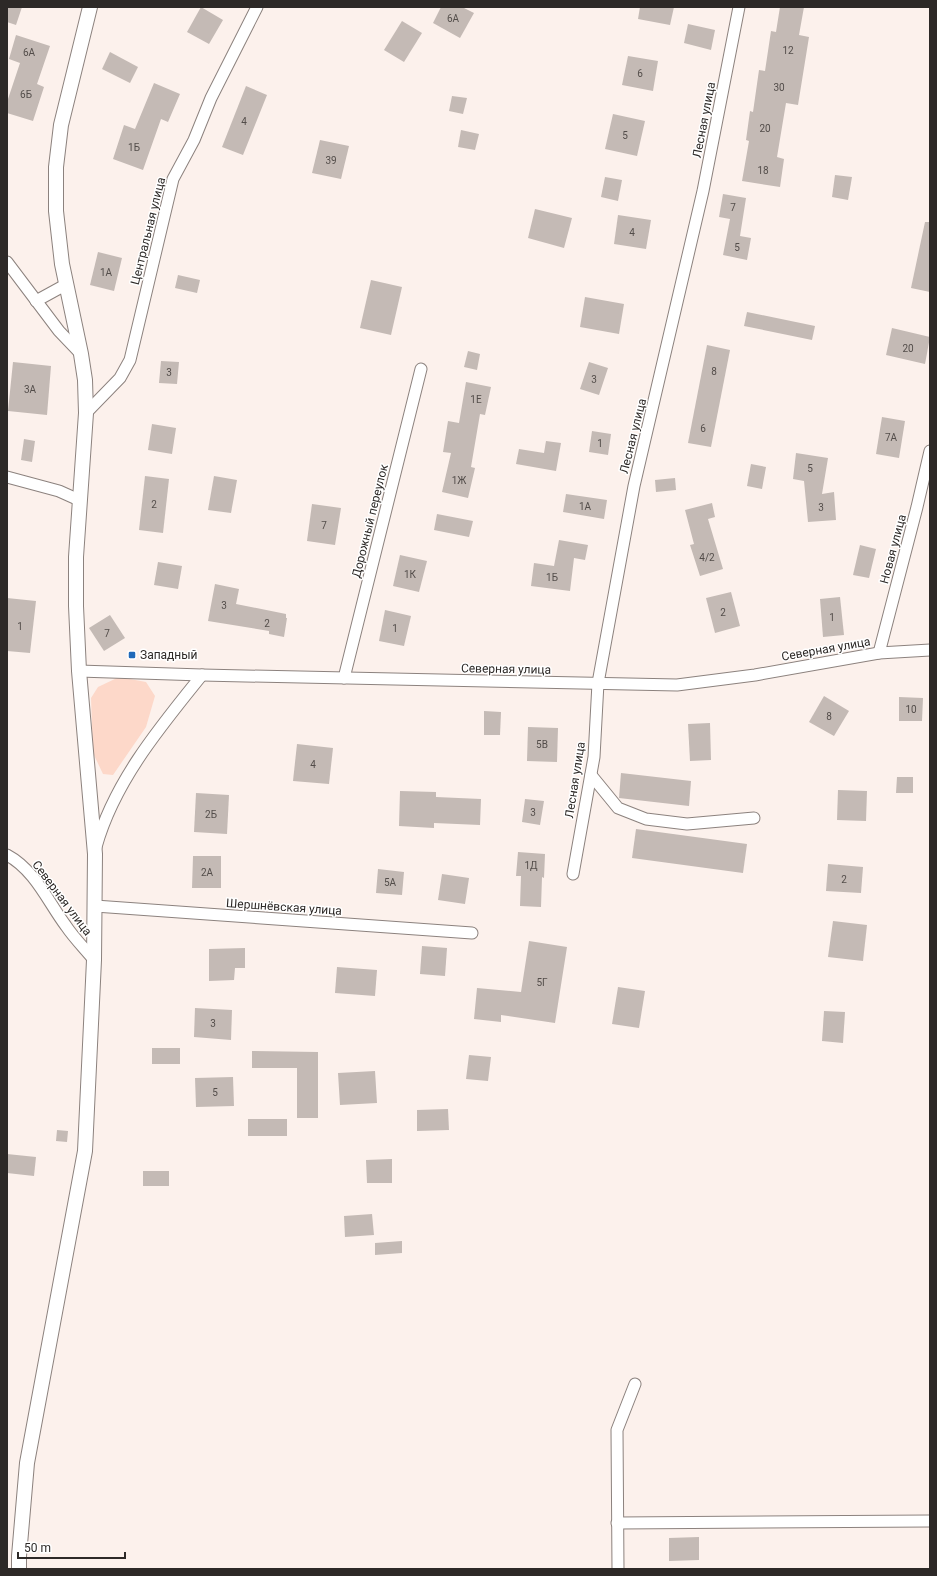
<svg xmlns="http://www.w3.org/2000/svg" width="937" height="1576" viewBox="0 0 937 1576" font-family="Roboto,sans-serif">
<rect width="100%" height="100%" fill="#fcf1ec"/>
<path fill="#fdd8c9" d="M 119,677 L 146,682 L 155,696 L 146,727 L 113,775 L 103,774 L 93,753 L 91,698 L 98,687 Z"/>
<g fill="#c4bab5">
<path d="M 7,7 L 22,7 L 16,25 L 7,22 Z"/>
<path d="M 201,7 L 223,20 L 209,44 L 187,32 Z"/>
<path d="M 441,7 L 462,7 L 474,13 L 460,38 L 433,23 Z"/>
<path d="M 640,7 L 674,7 L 670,25 L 638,19 Z"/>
<path d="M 780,7 L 804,7 L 799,35 L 809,37 L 798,105 L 786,103 L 777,157 L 784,159 L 780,187 L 742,181 L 749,141 L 746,140 L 750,111 L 753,112 L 759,70 L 765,71 L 771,31 L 776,32 Z"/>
<path d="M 402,21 L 422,33 L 404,62 L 384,50 Z"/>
<path d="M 688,24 L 715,30 L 711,50 L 684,43 Z"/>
<path d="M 16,35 L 50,46 L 37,84 L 44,87 L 33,121 L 7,113 L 7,102 L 20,63 L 9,59 Z"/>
<path d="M 110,52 L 138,67 L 130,83 L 102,69 Z"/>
<path d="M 628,56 L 658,61 L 653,91 L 622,85 Z"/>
<path d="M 154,83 L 180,94 L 168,122 L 161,119 L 143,170 L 113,159 L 124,125 L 135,129 Z"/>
<path d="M 246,86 L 267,95 L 243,155 L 222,147 Z"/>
<path d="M 452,96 L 467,98 L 463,114 L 449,111 Z"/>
<path d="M 613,114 L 645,121 L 637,156 L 605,149 Z"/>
<path d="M 461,130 L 479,134 L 475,150 L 458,147 Z"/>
<path d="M 320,140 L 349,146 L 341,179 L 312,173 Z"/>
<path d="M 835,175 L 852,177 L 848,200 L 832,197 Z"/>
<path d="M 605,177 L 622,180 L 618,201 L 601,197 Z"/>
<path d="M 723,194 L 746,198 L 740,236 L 751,238 L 747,260 L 723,255 L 730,219 L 719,217 Z"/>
<path d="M 535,209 L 572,218 L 564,248 L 528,238 Z"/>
<path d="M 618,215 L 651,220 L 646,249 L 614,244 Z"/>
<path d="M 925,222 L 930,222 L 930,292 L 911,288 Z"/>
<path d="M 98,252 L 122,258 L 114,291 L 90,285 Z"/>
<path d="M 178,275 L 200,280 L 197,293 L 175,288 Z"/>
<path d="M 371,280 L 402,287 L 391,335 L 360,328 Z"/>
<path d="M 585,297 L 624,304 L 619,334 L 580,327 Z"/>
<path d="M 747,312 L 815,326 L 812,340 L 744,326 Z"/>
<path d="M 892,328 L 930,337 L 925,364 L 886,355 Z"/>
<path d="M 707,345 L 730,350 L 711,447 L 688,443 Z"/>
<path d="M 468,351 L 480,354 L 477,370 L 464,367 Z"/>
<path d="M 161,361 L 179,362 L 177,384 L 159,383 Z"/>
<path d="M 13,362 L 51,366 L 47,415 L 8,411 Z"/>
<path d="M 589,362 L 608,368 L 599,395 L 580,389 Z"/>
<path d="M 466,382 L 491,387 L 485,415 L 480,414 L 471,467 L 475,468 L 468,498 L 442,492 L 451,453 L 443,452 L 448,421 L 459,423 Z"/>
<path d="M 882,417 L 905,421 L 899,458 L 876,454 Z"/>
<path d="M 152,424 L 176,428 L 172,454 L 148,450 Z"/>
<path d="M 592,431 L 611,434 L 608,455 L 589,452 Z"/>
<path d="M 24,439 L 35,441 L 32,462 L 21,460 Z"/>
<path d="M 546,441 L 561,443 L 556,471 L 516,464 L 519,449 L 544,453 Z"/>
<path d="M 796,453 L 828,458 L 822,494 L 834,492 L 836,520 L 808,522 L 804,481 L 793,479 Z"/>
<path d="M 751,464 L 766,467 L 762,489 L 747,486 Z"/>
<path d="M 145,476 L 169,479 L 163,533 L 139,530 Z"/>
<path d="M 214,476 L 237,480 L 231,513 L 208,510 Z"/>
<path d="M 675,478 L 676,490 L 656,492 L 655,480 Z"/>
<path d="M 566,494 L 607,500 L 604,519 L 563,512 Z"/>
<path d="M 712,503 L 715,517 L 708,519 L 723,569 L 700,576 L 690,545 L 694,544 L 685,510 Z"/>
<path d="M 312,504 L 341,508 L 335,545 L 307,541 Z"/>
<path d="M 437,514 L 473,521 L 469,537 L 434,530 Z"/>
<path d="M 559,540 L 588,545 L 585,560 L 574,558 L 570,591 L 531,586 L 534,563 L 554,566 Z"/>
<path d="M 860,545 L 876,549 L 869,578 L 853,575 Z"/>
<path d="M 400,555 L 427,561 L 419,592 L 393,586 Z"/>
<path d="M 158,562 L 182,566 L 178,589 L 154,585 Z"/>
<path d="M 215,584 L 239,589 L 236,604 L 286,614 L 286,618 L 287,618 L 284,637 L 269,634 L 269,631 L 208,621 Z"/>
<path d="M 731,592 L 740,626 L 715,633 L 706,598 Z"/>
<path d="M 840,597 L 844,635 L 823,637 L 820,599 Z"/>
<path d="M 7,598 L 36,601 L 30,653 L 7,651 Z"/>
<path d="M 385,610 L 411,616 L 404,646 L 379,641 Z"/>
<path d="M 110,615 L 125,638 L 104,651 L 89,628 Z"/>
<path d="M 824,696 L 849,711 L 834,736 L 809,722 Z"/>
<path d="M 899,697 L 923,698 L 922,721 L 899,721 Z"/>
<path d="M 484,711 L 501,712 L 500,735 L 484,735 Z"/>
<path d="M 710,723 L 711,760 L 690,761 L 688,724 Z"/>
<path d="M 528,727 L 558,728 L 557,762 L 527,761 Z"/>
<path d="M 297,744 L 333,748 L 329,784 L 293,781 Z"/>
<path d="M 621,773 L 691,781 L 689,806 L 619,798 Z"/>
<path d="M 897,777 L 913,777 L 913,793 L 896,793 Z"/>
<path d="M 838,790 L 867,791 L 866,821 L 837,820 Z"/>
<path d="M 400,791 L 436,792 L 436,797 L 481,799 L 480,825 L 434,823 L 434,828 L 399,826 Z"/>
<path d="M 196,793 L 229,795 L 227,834 L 194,832 Z"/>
<path d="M 525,799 L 544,801 L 540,825 L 522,822 Z"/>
<path d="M 636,829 L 747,844 L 743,873 L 632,858 Z"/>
<path d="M 518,852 L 545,854 L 544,878 L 542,877 L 541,907 L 520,906 L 521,876 L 516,876 Z"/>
<path d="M 193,856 L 221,856 L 221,888 L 192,888 Z"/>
<path d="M 828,864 L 863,867 L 861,893 L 826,891 Z"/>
<path d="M 378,869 L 404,872 L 402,895 L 376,893 Z"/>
<path d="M 442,874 L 469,878 L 465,904 L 438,900 Z"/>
<path d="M 833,921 L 867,925 L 863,961 L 828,957 Z"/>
<path d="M 529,941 L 567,947 L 555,1023 L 501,1015 L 501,1022 L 474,1019 L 477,988 L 521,992 Z"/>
<path d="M 422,946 L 447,948 L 445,976 L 420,974 Z"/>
<path d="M 245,948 L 245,968 L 235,968 L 234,980 L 209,981 L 209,949 Z"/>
<path d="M 337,967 L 377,970 L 375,996 L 335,993 Z"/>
<path d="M 618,987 L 645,991 L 639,1028 L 612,1024 Z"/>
<path d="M 195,1008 L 232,1010 L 231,1040 L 194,1037 Z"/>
<path d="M 824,1011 L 845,1012 L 843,1043 L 822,1041 Z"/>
<rect x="152" y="1048" width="28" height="16"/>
<path d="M 252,1051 L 318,1052 L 318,1118 L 297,1118 L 297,1068 L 252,1068 Z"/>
<path d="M 469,1055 L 491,1057 L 488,1081 L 466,1079 Z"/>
<path d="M 375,1071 L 377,1103 L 340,1105 L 338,1073 Z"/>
<path d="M 233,1077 L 234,1106 L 196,1107 L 195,1078 Z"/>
<path d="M 448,1109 L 449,1130 L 417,1131 L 417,1110 Z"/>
<rect x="248" y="1119" width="39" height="17"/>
<path d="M 57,1130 L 68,1131 L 67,1142 L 56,1141 Z"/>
<path d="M 7,1154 L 36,1157 L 34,1176 L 7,1173 Z"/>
<path d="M 392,1159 L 392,1183 L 367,1183 L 366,1160 Z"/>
<rect x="143" y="1171" width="26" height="15"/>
<path d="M 372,1214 L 374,1235 L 345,1237 L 344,1216 Z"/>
<path d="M 402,1241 L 402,1253 L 375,1255 L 375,1243 Z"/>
<path d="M 699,1537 L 699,1560 L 669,1561 L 669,1538 Z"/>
</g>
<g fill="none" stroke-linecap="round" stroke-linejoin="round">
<defs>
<g id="minor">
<path d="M 7,262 L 59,331 L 81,354"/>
<path d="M 36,301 L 67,284"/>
<path d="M 86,413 L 120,378 L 130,360 L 173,179 L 194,140 L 211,98 L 257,7"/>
<path d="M 7,477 L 59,491 L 79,500"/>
<path d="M 879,653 L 917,507 L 930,451"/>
<path d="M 79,671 L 202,675 L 677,685 L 755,675 L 879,653 L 930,650"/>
<path d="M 344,678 L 421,369"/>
<path d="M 591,775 L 618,808 L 646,819 L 687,824 L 754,818"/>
<path d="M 96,847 C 114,782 160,727 202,675"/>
<path d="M 7,855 C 35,870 48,902 66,926 C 74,938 85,949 94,960"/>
<path d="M 573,874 L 594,757 L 598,683 L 634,486 L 703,191 L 739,7"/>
<path d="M 95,906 L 472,933"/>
<path d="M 617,1523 L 930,1521"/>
<path d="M 618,1569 L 617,1430 L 635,1384"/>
</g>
<path id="tertiary" d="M 19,1569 L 19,1556 L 27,1463 L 85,1151 L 94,960 L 95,854 L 79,671 L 76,606 L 76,557 L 86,413 L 85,380 L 81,354 L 62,264 L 56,211 L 56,167 L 61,125 L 90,7"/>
</defs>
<use href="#minor" stroke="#8c827e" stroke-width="13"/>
<use href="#tertiary" stroke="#8c827e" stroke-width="16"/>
<use href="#minor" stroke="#fff" stroke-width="11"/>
<use href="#tertiary" stroke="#fff" stroke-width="14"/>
</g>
<rect fill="#206aba" stroke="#fff" stroke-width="1.5" x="128" y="651" width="8" height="8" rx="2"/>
<g text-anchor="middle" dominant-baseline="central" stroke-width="3" stroke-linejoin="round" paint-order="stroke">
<g font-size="10" fill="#534d4a">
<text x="453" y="18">6А</text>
<text x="788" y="50">12</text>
<text x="29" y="52">6А</text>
<text x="640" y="73">6</text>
<text x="779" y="87">30</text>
<text x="26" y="94">6Б</text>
<text x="244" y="121">4</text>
<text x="765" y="128">20</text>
<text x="625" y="135">5</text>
<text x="134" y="147">1Б</text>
<text x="331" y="160">39</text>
<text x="763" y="170">18</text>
<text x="733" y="207">7</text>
<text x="632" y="232">4</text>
<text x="737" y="247">5</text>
<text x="106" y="272">1А</text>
<text x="908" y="348">20</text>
<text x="714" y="371">8</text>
<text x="169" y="372">3</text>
<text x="594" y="379">3</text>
<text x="30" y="389">3А</text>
<text x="476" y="399">1Е</text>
<text x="703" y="428">6</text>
<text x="891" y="437">7А</text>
<text x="600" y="443">1</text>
<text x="810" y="468">5</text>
<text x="459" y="480">1Ж</text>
<text x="154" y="504">2</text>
<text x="585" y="506">1А</text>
<text x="821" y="507">3</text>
<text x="324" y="525">7</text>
<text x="707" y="557">4/2</text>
<text x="410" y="574">1К</text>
<text x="552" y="577">1Б</text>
<text x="224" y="605">3</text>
<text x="723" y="612">2</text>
<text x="832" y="617">1</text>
<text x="267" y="623">2</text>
<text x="20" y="626">1</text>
<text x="395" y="628">1</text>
<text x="107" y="633">7</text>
<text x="911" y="709">10</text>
<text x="829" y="716">8</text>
<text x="542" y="744">5В</text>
<text x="313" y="764">4</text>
<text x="533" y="812">3</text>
<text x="211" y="814">2Б</text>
<text x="531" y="865">1Д</text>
<text x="207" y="872">2А</text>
<text x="844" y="879">2</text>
<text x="390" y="882">5А</text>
<text x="542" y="982">5Г</text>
<text x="213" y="1023">3</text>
<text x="215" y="1092">5</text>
</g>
<g font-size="12" fill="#2d2927" stroke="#fff">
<text transform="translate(704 120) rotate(-79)">Лесная улица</text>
<text transform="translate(148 231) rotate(-76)">Центральная улица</text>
<text transform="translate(633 436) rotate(-76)">Лесная улица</text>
<text transform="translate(370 521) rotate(-76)">Дорожный переулок</text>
<text transform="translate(893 549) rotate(-75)">Новая улица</text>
<text transform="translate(826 649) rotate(-10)">Северная улица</text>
<text transform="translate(506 669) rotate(1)">Северная улица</text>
<text transform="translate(575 780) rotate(-81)">Лесная улица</text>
<text transform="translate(62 898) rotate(53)">Северная улица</text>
<text transform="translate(284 907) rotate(4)">Шершнёвская улица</text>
</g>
<g font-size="12" fill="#2d2927" stroke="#fff" text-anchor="start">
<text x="140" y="655">Западный</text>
</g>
</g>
<rect width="937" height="1576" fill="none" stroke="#2d2927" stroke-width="16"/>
<path d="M18 1552v6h107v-6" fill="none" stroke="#2d2927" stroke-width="2"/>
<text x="24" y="1552" font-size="12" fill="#2d2927" stroke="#ffffff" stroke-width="3" paint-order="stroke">50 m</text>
</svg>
